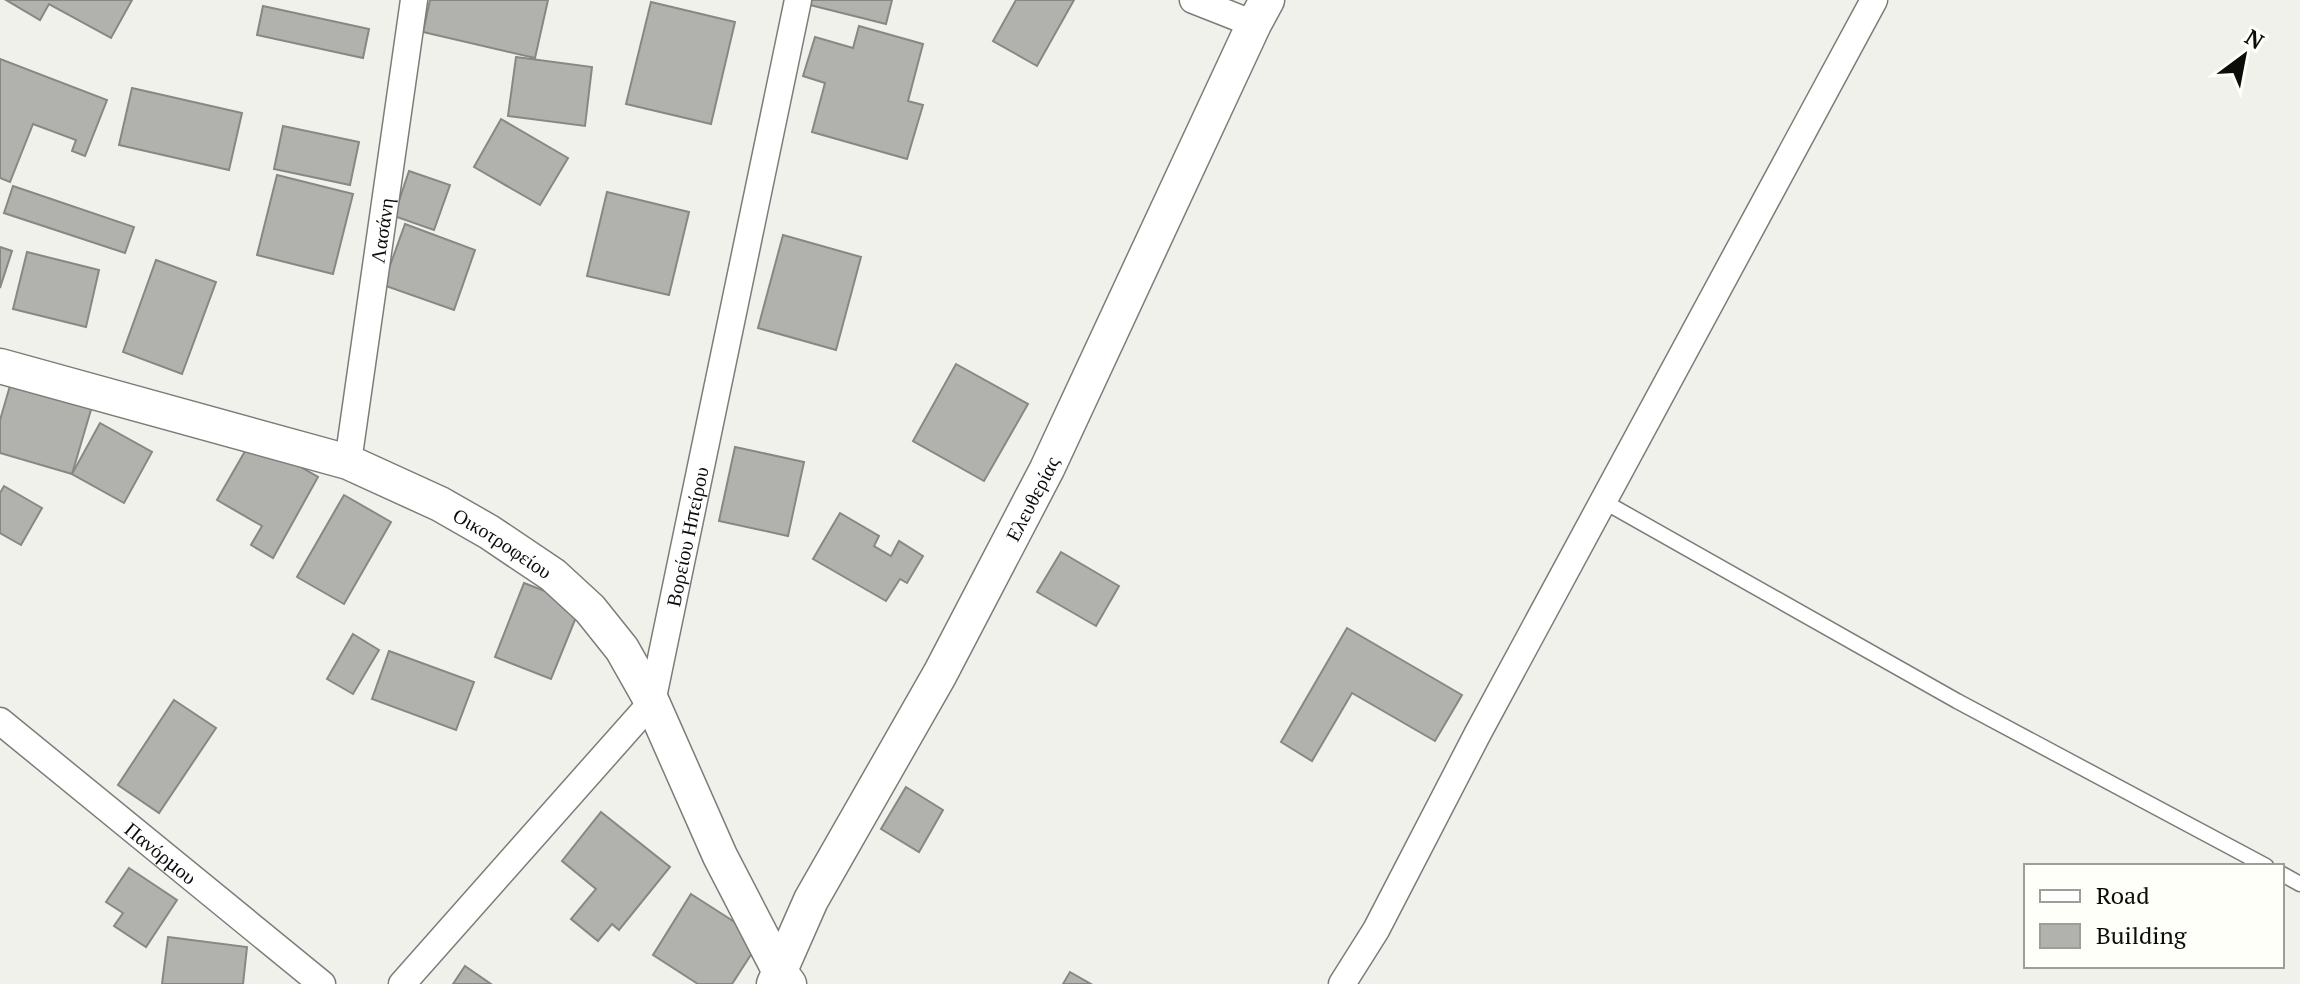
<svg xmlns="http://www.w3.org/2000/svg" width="2300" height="984" viewBox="0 0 2300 984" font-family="'PT Serif',serif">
<rect width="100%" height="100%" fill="#f1f1ec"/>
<g fill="#b1b2ad" stroke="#878883" stroke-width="2">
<path d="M 6,0 L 132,0 L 111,38 L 49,4 L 40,20 Z"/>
<path d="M 430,0 L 548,0 L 535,58 L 423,32 Z"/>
<path d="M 811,0 L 892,0 L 886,24 L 810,5 Z"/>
<path d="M 1016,0 L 1074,0 L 1037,66 L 993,41 Z"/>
<path d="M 651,2 L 735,22 L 711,124 L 626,104 Z"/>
<path d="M 263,6 L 369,29 L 363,58 L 257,35 Z"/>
<path d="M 859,26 L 923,44 L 908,101 L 923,105 L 907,159 L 812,132 L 825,83 L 803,76 L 815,37 L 853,48 Z"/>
<path d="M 516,57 L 592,67 L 585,126 L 508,116 Z"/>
<path d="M 0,59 L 107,100 L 85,156 L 72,151 L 76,140 L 33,124 L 10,182 L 0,178 Z"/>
<path d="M 132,88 L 242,113 L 229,170 L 119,145 Z"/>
<path d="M 501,119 L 568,158 L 540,205 L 474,167 Z"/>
<path d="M 283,126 L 359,142 L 350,185 L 274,169 Z"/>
<path d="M 409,171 L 450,185 L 434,230 L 394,216 Z"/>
<path d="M 277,175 L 353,194 L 333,274 L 257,255 Z"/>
<path d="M 13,186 L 134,227 L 125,253 L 4,213 Z"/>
<path d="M 607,192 L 689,212 L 669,295 L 587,276 Z"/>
<path d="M 405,224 L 475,250 L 454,310 L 383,285 Z"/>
<path d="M 783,235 L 861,257 L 836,350 L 758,328 Z"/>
<path d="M 0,247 L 12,251 L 0,288 Z"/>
<path d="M 27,252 L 99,270 L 86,327 L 13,309 Z"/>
<path d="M 156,260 L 216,282 L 182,374 L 123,352 Z"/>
<path d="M 956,364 L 1028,404 L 984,481 L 913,441 Z"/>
<path d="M 12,379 L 93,403 L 72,474 L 0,453 L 0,420 Z"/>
<path d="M 100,423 L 152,452 L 124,503 L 72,474 Z"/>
<path d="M 252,439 L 318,477 L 273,558 L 251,545 L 262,526 L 217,500 Z"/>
<path d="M 735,447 L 804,462 L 788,536 L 719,521 Z"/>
<path d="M 4,486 L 42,508 L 21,545 L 0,533 L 0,493 Z"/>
<path d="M 344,495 L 391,522 L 344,604 L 297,577 Z"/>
<path d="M 840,513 L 879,536 L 874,546 L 891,556 L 899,541 L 923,556 L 907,583 L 900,579 L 886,601 L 813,559 Z"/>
<path d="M 1061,552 L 1119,586 L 1096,626 L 1037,592 Z"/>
<path d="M 524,583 L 581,605 L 551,679 L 495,657 Z"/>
<path d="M 1347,628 L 1462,695 L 1435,741 L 1352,693 L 1312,761 L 1281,742 Z"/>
<path d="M 353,634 L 379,650 L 353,694 L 327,679 Z"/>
<path d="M 389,651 L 474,682 L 456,730 L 372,699 Z"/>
<path d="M 174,700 L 216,728 L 159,813 L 118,785 Z"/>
<path d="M 906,787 L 943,810 L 919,852 L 881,829 Z"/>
<path d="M 601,812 L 670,867 L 619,930 L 612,924 L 598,941 L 571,919 L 596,889 L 562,861 Z"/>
<path d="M 129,868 L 177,900 L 146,947 L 114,926 L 123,913 L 106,902 Z"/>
<path d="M 691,894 L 761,939 L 732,984 L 698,984 L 653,955 Z"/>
<path d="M 168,937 L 247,947 L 243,984 L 162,984 Z"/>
<path d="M 465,966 L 491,984 L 453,984 Z"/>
<path d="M 1070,972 L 1091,984 L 1063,984 Z"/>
</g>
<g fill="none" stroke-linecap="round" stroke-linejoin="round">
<defs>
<g id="service">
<path d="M 1603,501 L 1957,701 L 2266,866"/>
<path d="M 2282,874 L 2300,884"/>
</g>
<g id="minor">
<path d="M 1193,0 L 1254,24"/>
<path id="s1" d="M 348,462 L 414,0"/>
<path id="s2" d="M 0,721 L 322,984"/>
<path id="s3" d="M 402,984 L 652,702 L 798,0"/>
<path d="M 1342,984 L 1376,930 L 1478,733 L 1874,0"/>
</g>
<g id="tertiary">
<path id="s4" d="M 0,366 L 348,462 L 440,504 L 489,532 L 553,575 L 590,609 L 622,649 L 652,702 L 720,856 L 780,972 L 789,984"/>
<path id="s5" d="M 774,984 L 811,900 L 940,674 L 1047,469 L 1254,24 L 1267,0"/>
</g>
</defs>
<use href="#service" stroke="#7c7c78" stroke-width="17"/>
<use href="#minor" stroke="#7c7c78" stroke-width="29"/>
<use href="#tertiary" stroke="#7c7c78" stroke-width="37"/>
<use href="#service" stroke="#fff" stroke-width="14"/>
<use href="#minor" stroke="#fff" stroke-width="26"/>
<use href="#tertiary" stroke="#fff" stroke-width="34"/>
</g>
<g text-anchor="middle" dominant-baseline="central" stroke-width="7" stroke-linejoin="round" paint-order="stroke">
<g font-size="20" fill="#0c0c0b" stroke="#fefff9">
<text stroke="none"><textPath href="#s1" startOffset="234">Λασάνη</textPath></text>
<text stroke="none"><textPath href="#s5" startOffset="550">Ελευθερίας</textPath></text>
<text stroke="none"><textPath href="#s3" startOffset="546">Βορείου Ηπείρου</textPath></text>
<text stroke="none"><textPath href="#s4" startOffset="536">Οικοτροφείου</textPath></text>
<text stroke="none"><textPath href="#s2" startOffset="208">Πανόρμου</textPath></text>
</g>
</g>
<rect x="2024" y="864" width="260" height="104" fill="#fefff9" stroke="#9d9e9a" stroke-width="2"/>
<rect x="2040" y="890" width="40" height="12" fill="#ffffff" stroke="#9d9e9a" stroke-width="2"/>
<text x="2096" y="904" font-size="24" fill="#0c0c0b">Road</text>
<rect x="2040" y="924" width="40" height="24" fill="#b1b2ad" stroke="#9d9e9a" stroke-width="2"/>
<text x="2096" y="944" font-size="24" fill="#0c0c0b">Building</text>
<g transform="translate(2244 56) rotate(32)" stroke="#fefff9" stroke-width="6" paint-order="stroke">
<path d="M0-6L14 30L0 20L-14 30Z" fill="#0c0c0b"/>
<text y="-12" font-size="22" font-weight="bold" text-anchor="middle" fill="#0c0c0b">N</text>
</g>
</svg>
